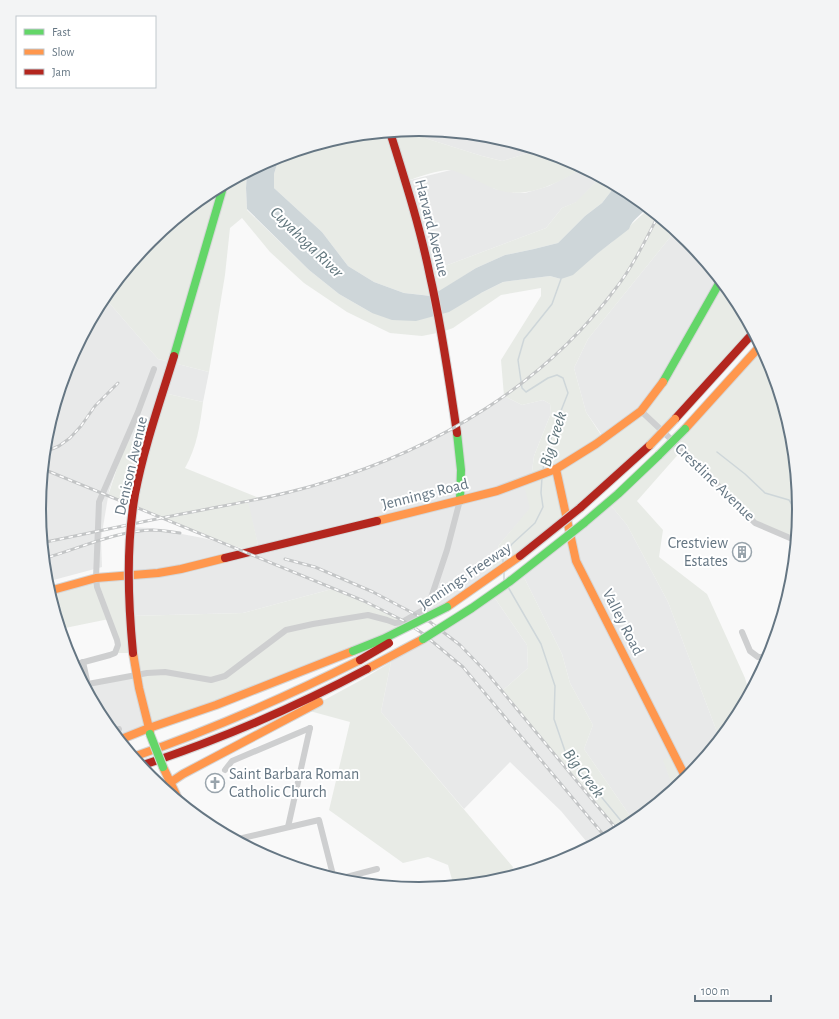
<svg xmlns="http://www.w3.org/2000/svg" width="839" height="1019" viewBox="0 0 839 1019" font-family="'Alegreya Sans',sans-serif">
<rect width="100%" height="100%" fill="#f9f9f9"/>
<g fill="#e8e9e9">
<path d="M 420,129 L 494,136 L 528,147 L 529,153 L 502,161 L 482,156 L 428,139 L 408,130 Z"/>
<path d="M 459,168 L 495,189 L 516,193 L 525,193 L 549,186 L 583,168 L 601,177 L 577,202 L 562,208 L 546,228 L 429,272 L 406,181 Z"/>
<path d="M 676,230 L 689,241 L 721,280 L 641,411 L 604,438 L 586,412 L 574,368 L 588,339 Z"/>
<path d="M 104,297 L 158,359 L 209,372 L 203,402 L 164,393 L 148,446 L 126,440 L 109,491 L 101,539 L 102,567 L 46,582 L 39,509 L 46,435 L 68,364 Z"/>
<path d="M 504,396 L 522,405 L 543,400 L 550,404 L 551,413 L 534,456 L 531,479 L 524,482 L 531,508 L 499,545 L 489,578 L 412,624 L 332,589 L 243,613 L 129,616 L 131,527 L 150,528 L 203,538 L 223,543 L 244,552 L 259,549 L 247,501 L 294,491 L 355,473 L 386,461 L 420,445 L 455,426 Z"/>
<path d="M 608,502 L 627,525 L 668,602 L 720,740 L 688,779 L 664,760 L 674,791 L 635,823 L 584,749 L 593,725 L 570,683 L 562,654 L 522,573 Z"/>
<path d="M 492,594 L 527,645 L 528,668 L 502,691 L 619,832 L 591,847 L 561,811 L 510,762 L 464,809 L 381,712 L 391,662 Z"/>
<path d="M 136,675 L 149,728 L 122,739 L 112,731 L 103,721 L 91,699 L 88,684 Z"/>
</g>
<g fill="#e8ebe6">
<path d="M 408,130 L 428,139 L 482,156 L 502,161 L 529,153 L 528,147 L 565,158 L 583,168 C 553,186 518,204 484,184 C 478,181 455,170 450,170 C 436,170 420,177 406,181 L 429,272 L 546,228 L 562,208 L 576,202 L 601,177 L 616,185 L 602,203 L 585,216 L 558,243 L 534,249 L 505,255 L 476,268 L 434,295 L 432,296 L 404,293 L 374,282 L 348,266 L 322,232 L 274,188 L 274,174 L 278,161 L 277,157 L 345,136 Z"/>
<path d="M 247,172 L 246,188 L 247,210 L 309,270 L 339,294 L 372,313 L 481,293 L 503,282 L 550,276 L 561,279 L 611,243 L 645,212 L 647,207 L 676,230 L 588,339 L 574,368 L 586,412 L 603,438 L 641,411 L 721,280 L 736,298 L 754,332 L 650,445 L 489,578 L 499,545 L 530,508 L 523,482 L 531,479 L 534,456 L 551,413 L 550,404 L 543,400 L 522,405 L 504,396 L 501,360 L 541,296 L 541,288 L 501,295 L 453,328 L 442,332 L 422,336 L 390,333 L 347,312 L 304,283 L 270,252 L 242,218 L 230,228 L 225,275 L 209,372 L 158,359 L 104,297 L 151,240 L 208,193 Z"/>
<path d="M 761,345 L 771,364 L 780,393 L 779,413 L 789,424 L 793,435 L 800,510 L 797,541 L 755,523 L 682,450 L 637,501 L 663,530 L 659,557 L 707,594 L 745,678 L 750,695 L 736,721 L 720,740 L 668,602 L 627,525 L 608,502 Z"/>
<path d="M 164,393 L 203,402 C 200,425 197,447 185,468 L 259,498 L 248,501 L 259,549 L 252,551 L 223,543 L 108,496 L 126,440 L 148,446 Z"/>
<path d="M 522,573 L 562,654 L 570,683 L 593,725 L 584,749 L 635,823 L 619,832 L 502,691 L 528,668 L 527,645 L 492,594 Z"/>
<path d="M 128,575 L 129,616 L 243,613 L 332,589 L 364,601 L 412,624 L 149,728 L 133,653 L 115,653 L 117,649 L 109,619 L 60,629 L 49,591 Z"/>
<path d="M 391,662 L 381,712 L 513,867 L 511,877 L 494,883 L 454,887 L 448,865 L 428,857 L 403,863 L 329,810 L 350,722 L 306,710 L 363,679 Z"/>
<path d="M 675,755 L 687,780 L 674,791 L 663,760 Z"/>
</g>
<path fill="#ced6d9" d="M 277,157 L 278,161 L 274,174 L 274,188 L 322,232 L 348,266 L 374,282 L 404,293 L 431,296 L 476,268 L 505,255 L 534,249 L 558,243 L 585,216 L 602,203 L 616,185 L 631,193 L 647,207 C 642,215 632,219 629,229 L 598,253 L 573,275 L 561,279 L 550,276 L 503,282 L 481,293 L 449,312 L 416,321 L 392,320 L 372,313 L 339,294 L 309,270 L 247,209 L 246,188 L 247,172 Z"/>
<g fill="none" stroke-linecap="round" stroke-linejoin="round">
<g stroke="#ced6d9" stroke-width="1.5">
<path d="M 717,452 L 745,474 L 765,493 L 789,500 L 796,511 L 800,513"/>
<path d="M 543,472 L 544,459 L 557,421 L 568,393 L 563,378 L 557,375 L 548,378 L 526,392 L 522,388 L 518,360 L 524,339 L 552,304 L 561,279"/>
<path d="M 503,562 L 503,556 L 512,544 L 535,523 L 543,507 L 541,493 L 542,477"/>
<path d="M 504,572 L 504,580"/>
<path d="M 508,587 L 541,644 L 555,686 L 554,719 L 566,754 L 627,828"/>
</g>
<defs>
<g id="fast">
<path d="M 663,382 L 721,280"/>
<path d="M 457,433 L 461,470 L 460,500"/>
<path d="M 584,523 L 618,494 L 659,455"/>
</g>
<g id="slow">
<path d="M 685,429 L 761,345"/>
<path d="M 556,469 L 576,561 L 687,780"/>
<path d="M 377,521 L 497,491 L 556,469 L 596,444 L 641,411 L 663,382"/>
<path d="M 49,591 L 96,578 L 158,573 L 181,569 L 225,558"/>
<path d="M 447,607 L 520,556"/>
<path d="M 133,653 L 139,688 L 150,732"/>
<path d="M 367,669 L 423,639"/>
<path d="M 119,740 L 149,728 L 216,705 L 353,651"/>
<path d="M 133,757 C 211,730 286,697 360,660"/>
<path d="M 163,767 L 180,803"/>
<path d="M 162,788 L 183,774 L 319,702"/>
</g>
<g id="jam">
<path d="M 390,132 C 405,180 420,227 430,276 C 442,328 449,380 457,433"/>
<path d="M 675,419 L 754,332"/>
<path d="M 580,508 L 650,445"/>
<path d="M 225,558 L 377,521"/>
<path d="M 140,766 C 219,740 294,708 367,669"/>
</g>
</defs>
<use href="#fast" stroke="#d5d6d7" stroke-width="10"/>
<use href="#slow" stroke="#d5d6d7" stroke-width="10"/>
<use href="#jam" stroke="#d5d6d7" stroke-width="10"/>
<g stroke="#cecfd0" stroke-width="6">
<path d="M 641,411 L 691,458 L 755,523 L 797,541"/>
<path d="M 742,632 L 750,651 L 758,657 L 770,657"/>
<path d="M 83,662 L 91,699"/>
<path d="M 73,665 L 110,655 L 115,653 L 118,645 L 117,640 L 97,587 L 96,578 L 99,502 L 138,412 L 154,369"/>
<path d="M 88,684 L 147,673 L 165,672 L 211,680 L 225,676 L 286,630 L 313,624 L 368,615 L 387,620 L 395,623 L 402,622 L 423,610 L 428,604 L 432,595 L 447,550 L 460,500"/>
<path d="M 112,731 L 119,729"/>
<path d="M 225,770 L 232,761 L 310,728"/>
<path d="M 288,827 L 310,728"/>
<path d="M 234,840 L 319,820 L 334,879"/>
<path d="M 335,880 L 377,869"/>
</g>
<use href="#fast" stroke="#63d668" stroke-width="8"/>
<use href="#slow" stroke="#ff974d" stroke-width="8"/>
<use href="#jam" stroke="#b3261e" stroke-width="8"/>
<defs>
<g id="rail">
<path d="M 45,452 L 59,446 L 70,438 L 81,426 L 95,406 L 118,383"/>
<path d="M 43,469 L 364,601 L 404,621 L 422,633 L 463,667 L 607,839"/>
<path d="M 42,543 C 94,532 145,521 197,511 C 238,503 281,496 322,483 C 436,449 544,385 616,288 C 633,266 645,241 658,216"/>
<path d="M 49,557 C 83,547 116,531 153,530 C 162,530 171,532 180,533"/>
<path d="M 285,559 L 315,567 L 373,592 L 430,622 L 460,645 L 487,673 L 619,832"/>
</g>
</defs>
<use href="#rail" stroke="#c3c5c6" stroke-width="3"/>
<use href="#rail" stroke="#fff" stroke-width="1.5" stroke-dasharray="4.5" stroke-linecap="butt"/>
<defs>
<g id="fast-bridge">
<path d="M 174,356 L 224,184"/>
<path d="M 659,455 L 685,429"/>
<path d="M 423,639 L 472,608 L 509,582 L 584,523"/>
<path d="M 353,651 L 383,639 L 447,607"/>
<path d="M 150,734 L 163,767"/>
</g>
<path id="slow-bridge" d="M 650,445 L 675,419"/>
<g id="jam-bridge">
<path d="M 520,556 L 580,508"/>
<path d="M 133,653 C 128,600 126,547 135,494 C 144,447 160,402 174,356"/>
<path d="M 360,660 L 389,643"/>
</g>
</defs>
<use href="#fast-bridge" stroke="#d5d6d7" stroke-width="10" stroke-linecap="butt"/>
<use href="#slow-bridge" stroke="#d5d6d7" stroke-width="10" stroke-linecap="butt"/>
<use href="#jam-bridge" stroke="#d5d6d7" stroke-width="10" stroke-linecap="butt"/>
<use href="#fast-bridge" stroke="#63d668" stroke-width="8"/>
<use href="#slow-bridge" stroke="#ff974d" stroke-width="8"/>
<use href="#jam-bridge" stroke="#b3261e" stroke-width="8"/>
</g>
<defs>
<symbol id="building-ring" viewBox="-11 -11 22 22"><circle r="9.5" fill="#fff" stroke="#99a4ac" stroke-width="1.5"/><path d="M-4-6H4V6H1V3H-1V6H-4ZM-2.5-4.3h1.7v1.8h-1.7ZM.8-4.3h1.7v1.8H.8ZM-2.5-1h1.7V.8h-1.7ZM.8-1h1.7V.8H.8Z" fill="#99a4ac"/></symbol>
<symbol id="church-ring" viewBox="-11 -11 22 22"><circle r="9.5" fill="#fff" stroke="#99a4ac" stroke-width="1.5"/><path d="M-1.2-6h2.4v3.5h3.3v2.4h-3.3V6h-2.4V-.1h-3.3v-2.4h3.3Z" fill="#99a4ac"/></symbol>
</defs>
<g fill-rule="evenodd">
<use href="#building-ring" x="731" y="541" width="22" height="22"/>
<use href="#church-ring" x="204" y="772" width="22" height="22"/>
</g>
<g text-anchor="middle" dominant-baseline="central" stroke-width="4" stroke-linejoin="round" paint-order="stroke">
<g font-size="16" fill="#657683" stroke="#fff">
<text transform="translate(432 228) rotate(76)">Harvard Avenue</text>
<text transform="translate(131 466) rotate(-77)">Denison Avenue</text>
<text transform="translate(715 482) rotate(44)">Crestline Avenue</text>
<text transform="translate(425 494) rotate(-14)">Jennings Road</text>
<text transform="translate(465 576) rotate(-34)">Jennings Freeway</text>
<text transform="translate(623 622) rotate(63)">Valley Road</text>
</g>
<g font-size="16" fill="#657683" stroke="#fff" text-anchor="end">
<text x="728" y="543">Crestview<tspan x="728" dy="18">Estates</tspan></text>
<text x="229" y="774" text-anchor="start">Saint Barbara Roman<tspan x="229" dy="18">Catholic Church</tspan></text>
</g>
<g font-size="17" font-style="italic" fill="#60757c" stroke="#fff">
<text transform="translate(307 242) rotate(44)">Cuyahoga River</text>
<text transform="translate(553 439) rotate(-73)">Big Creek</text>
<text transform="translate(584 773) rotate(53)">Big Creek</text>
</g>
</g>
<path d="M0 0H839V1019H0ZM46 509a373 373 0 1 1 746 0a373 373 0 1 1-746 0Z" fill="#f3f4f5" fill-rule="evenodd"/>
<path fill="none" stroke="#657683" stroke-width="2" d="M46 509a373 373 0 1 1 746 0a373 373 0 1 1-746 0Z"/>
<rect x="16" y="16" width="140" height="72" fill="#ffffff" stroke="#c1c8cd"/>
<rect x="24" y="29" width="20" height="6" fill="#63d668" stroke="#c1c8cd"/>
<text x="52" y="36" font-size="12" fill="#657683">Fast</text>
<rect x="24" y="49" width="20" height="6" fill="#ff974d" stroke="#c1c8cd"/>
<text x="52" y="56" font-size="12" fill="#657683">Slow</text>
<rect x="24" y="69" width="20" height="6" fill="#b3261e" stroke="#c1c8cd"/>
<text x="52" y="76" font-size="12" fill="#657683">Jam</text>
<path d="M695 995v6h76v-6" fill="none" stroke="#657683" stroke-width="2"/>
<text x="701" y="995" font-size="12" fill="#657683" stroke="#ffffff" stroke-width="3" paint-order="stroke">100 m</text>
</svg>
